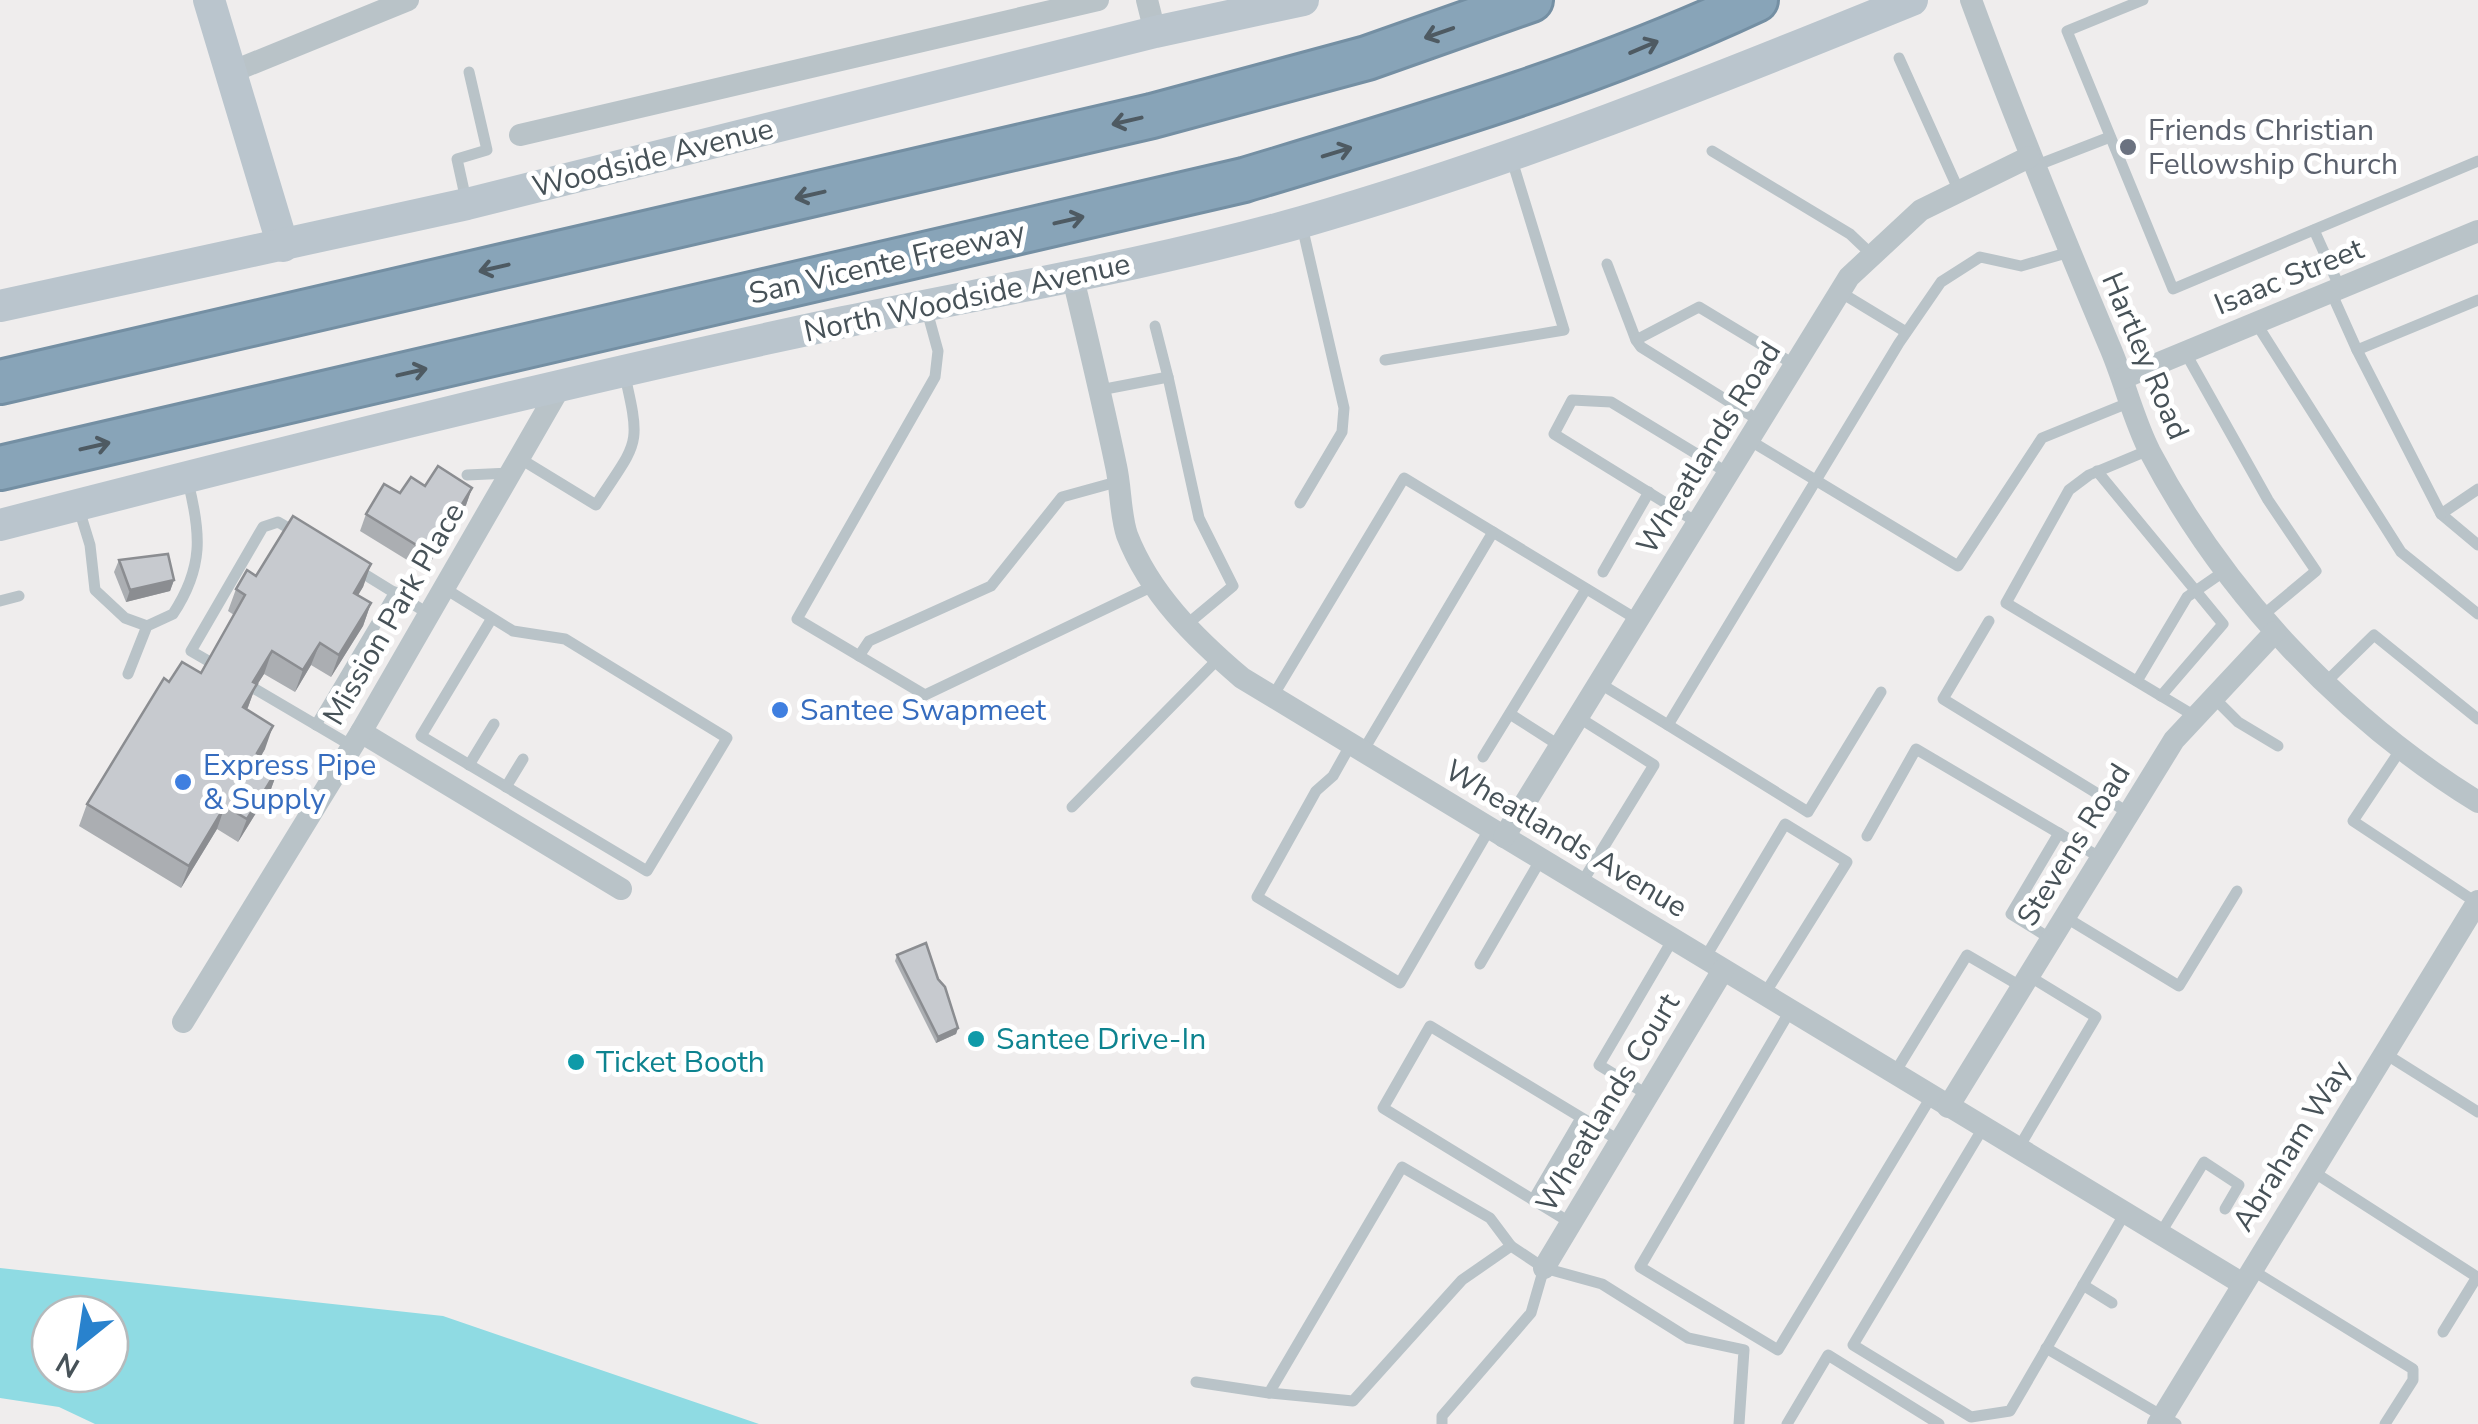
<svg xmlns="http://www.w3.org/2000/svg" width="2478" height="1424" viewBox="0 0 2478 1424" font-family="'Nunito Sans',sans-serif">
<rect width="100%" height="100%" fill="#efeded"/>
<path fill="#8fdbe3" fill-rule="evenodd" d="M 0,1268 L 443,1316 L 759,1424 L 95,1424 L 59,1407 L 0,1398 ZM 50,1314 L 110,1314 L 110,1374 L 50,1374 Z"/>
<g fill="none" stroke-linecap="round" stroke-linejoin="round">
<defs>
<g id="highway">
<path d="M 0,382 L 1152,116 L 1367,58 L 1531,0"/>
<path d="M 0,468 L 1244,180 C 1416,128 1592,77 1756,0"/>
</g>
</defs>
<use href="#highway" stroke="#748fa3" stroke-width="48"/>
<g stroke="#b9c3c8" stroke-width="11">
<path d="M 2143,0 L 2067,31 L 2173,289 L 2478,161"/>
<path d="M 1899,58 L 1959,191"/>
<path d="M 1712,151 L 1850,234 L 1870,253"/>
<path d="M 2035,166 L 2110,137"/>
<path d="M 466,200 L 457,159 L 487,150 L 469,72"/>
<path d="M 2314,230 L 2340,288"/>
<path d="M 1607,264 L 1636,340"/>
<path d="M 1840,292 L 1906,332"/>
<path d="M 2331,292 L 2357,350"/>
<path d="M 927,311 L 938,351 L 935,377 L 797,619 L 925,695 L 1153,586"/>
<path d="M 2256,323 L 2401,552 L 2478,614"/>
<path d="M 2185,352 L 2268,500 L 2316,571 L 2262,616"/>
<path d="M 1385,360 L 1564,330 L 1511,157"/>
<path d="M 1168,377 L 1199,518 L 1233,586 L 1185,626"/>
<path d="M 1100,390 L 1168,377 L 1155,326"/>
<path d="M 1760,421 L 1641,347 L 1636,340 L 1699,307 L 1795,365"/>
<path d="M 1749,440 L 1958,566 L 2042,438 L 2133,401"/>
<path d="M 2149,450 L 2089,475 L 2069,490 L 2006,603 L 2193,715"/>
<path d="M 519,458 L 596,505 C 638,440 642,449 624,372"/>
<path d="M 2097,471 L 2223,624 L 2161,696"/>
<path d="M 467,475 L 510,473"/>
<path d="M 2478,489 L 2441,514 L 2478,545"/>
<path d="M 1300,503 L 1342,432 L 1344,408 L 1302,226"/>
<path d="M 78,506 L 90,545 L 95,590 L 125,618 L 147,626"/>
<path d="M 2441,514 L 2357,350 L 2478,300"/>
<path d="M 1698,523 L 1554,434 L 1572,400 L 1611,402 L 1728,473"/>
<path d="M 356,569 L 429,614"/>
<path d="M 1603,572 L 1649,492"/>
<path d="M 444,588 L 513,631 L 565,639 L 727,738 L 647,871 L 421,736 L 492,618"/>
<path d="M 0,601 L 19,596"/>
<path d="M 1989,621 L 1943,699 L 2129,813"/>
<path d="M 859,656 L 869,641 L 991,586 L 1062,497 L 1120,481"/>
<path d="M 210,662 L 191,651 L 263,527 L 278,522 L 297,533"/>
<path d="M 128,674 L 147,626 L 173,614 C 204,567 201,533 188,482"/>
<path d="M 2137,681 L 2187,597 L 2226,570"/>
<path d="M 1599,683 L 1668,725 L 1899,343 L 1941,282 L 1980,257 L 2021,266 L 2070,252"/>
<path d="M 2324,684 L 2374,635 L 2478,719"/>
<path d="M 255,689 L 352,746"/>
<path d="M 1273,696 L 1404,478 L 1638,620"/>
<path d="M 2214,698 L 2238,722 L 2278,746"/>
<path d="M 1510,714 L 1560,746"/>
<path d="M 1578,717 L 1654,765 L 1581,884"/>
<path d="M 316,725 L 395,592"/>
<path d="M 1668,725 L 1808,812 L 1881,692"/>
<path d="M 1351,744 L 1333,776 L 1316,791 L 1257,897 L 1400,983 L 1490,828"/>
<path d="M 2401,749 L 2353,821 L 2477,903"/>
<path d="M 1363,751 L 1493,532"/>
<path d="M 1483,757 L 1586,589"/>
<path d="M 469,765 L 494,724"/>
<path d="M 506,787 L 523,759"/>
<path d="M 1072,807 L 1219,658"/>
<path d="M 1867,836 L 1916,749 L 2101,858"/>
<path d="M 2065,917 L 2179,986 L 2237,891"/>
<path d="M 2051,939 L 2011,914 L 2059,833"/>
<path d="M 1705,958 L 1785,824 L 1847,862 L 1764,995"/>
<path d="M 1480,964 L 1541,859"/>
<path d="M 1790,1011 L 1640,1267 L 1778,1350 L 1931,1097"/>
<path d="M 2384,1053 L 2478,1112"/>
<path d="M 1894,1074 L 1967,955 L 2022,987"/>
<path d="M 1648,1095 L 1599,1065 L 1673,939"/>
<path d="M 1983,1128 L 1853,1345 L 1971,1417 L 2010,1411 L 2125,1213"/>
<path d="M 2018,1149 L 2096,1017 L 2029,976"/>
<path d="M 2312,1171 L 2477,1277 L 2443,1332"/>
<path d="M 1533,1200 L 1581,1118"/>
<path d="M 1571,1223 L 1383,1108 L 1430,1026 L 1620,1141"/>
<path d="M 2160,1234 L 2204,1162 L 2239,1185 L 2225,1209"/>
<path d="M 2252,1270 L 2413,1369 L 2413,1380 L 2385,1424"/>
<path d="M 2083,1285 L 2112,1303"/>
<path d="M 2046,1348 L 2176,1424"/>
<path d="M 1196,1382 L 1269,1393 L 1402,1167 L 1490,1218 L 1511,1246"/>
<path d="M 1269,1393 L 1353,1401 L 1462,1280 L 1511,1246 L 1544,1268 L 1602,1284 L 1688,1338 L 1744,1350 L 1739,1424"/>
<path d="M 1442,1424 L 1442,1416 L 1531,1313 L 1544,1268"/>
<path d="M 1787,1424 L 1828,1355 L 1939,1424"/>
</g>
<g stroke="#b9c3c8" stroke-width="22">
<path d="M 1147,0 L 1155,32"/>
<path d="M 1971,0 C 2014,117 2061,231 2109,345 C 2124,379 2133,419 2150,452 C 2224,593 2342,718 2478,802"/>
<path d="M 229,73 L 408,0"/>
<path d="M 520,135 L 1098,0"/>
<path d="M 1073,278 C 1088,341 1103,403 1116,466 C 1121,488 1120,514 1127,535 C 1150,594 1195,638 1242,678 L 2243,1284"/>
<path d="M 2123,378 L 2478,231"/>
<path d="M 361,732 L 621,889"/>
<path d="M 1504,837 L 1849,277 L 1921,210 L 2029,157"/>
<path d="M 183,1022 L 361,732 L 560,387"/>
<path d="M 1948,1107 L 2174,740 L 2275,632"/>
<path d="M 1544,1268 L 1723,970"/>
<path d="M 2158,1424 L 2478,901"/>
</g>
<g stroke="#bac5cd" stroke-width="32">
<path d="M 209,0 L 283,246"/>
<path d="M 0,306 L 467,204 L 1155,32 L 1303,0"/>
<path d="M 0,525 C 280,453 561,382 844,322 C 998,290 1152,264 1302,222 C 1511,162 1711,82 1912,0"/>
</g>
<use href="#highway" stroke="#88a4b8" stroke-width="42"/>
</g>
<g fill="#abaeb2">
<path d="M 425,486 L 472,488 L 466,505 L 425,571 L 360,531 L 366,514 Z"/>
<path d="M 119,560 L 174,580 L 170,591 L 126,602 L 114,572 Z"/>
<path d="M 371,564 L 363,587 L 358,595 L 371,603 L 363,626 L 331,677 L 311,665 L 295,692 L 264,674 L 255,688 L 247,710 L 265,749 L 261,756 L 279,767 L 271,789 L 238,842 L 217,829 L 181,888 L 79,826 L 87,804 L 169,682 L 201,673 L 234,615 L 228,611 L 236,589 L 256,576 Z"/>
<path d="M 897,955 L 938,979 L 958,1028 L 956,1034 L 936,1043 L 895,961 Z"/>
</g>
<g fill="#8b8d91">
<path d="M 472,488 L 466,505 L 425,571 L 431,554 Z"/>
<path d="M 371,564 L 363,587 L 346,615 L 354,593 Z"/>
<path d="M 174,580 L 170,591 L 126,602 L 130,590 Z"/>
<path d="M 371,603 L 363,626 L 331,677 L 339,655 Z"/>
<path d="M 320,643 L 311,665 L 295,692 L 303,670 Z"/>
<path d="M 272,651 L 264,674 L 255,688 L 248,707 L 234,730 L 253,682 Z"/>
<path d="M 273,726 L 265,749 L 249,776 L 257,753 Z"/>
<path d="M 279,767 L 271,789 L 238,842 L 247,819 Z"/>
<path d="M 225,806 L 217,829 L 181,888 L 189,866 Z"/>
<path d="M 958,1028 L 956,1034 L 936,1043 L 938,1037 Z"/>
</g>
<g fill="#c7cacf" stroke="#8b8d91" stroke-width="2.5">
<path d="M 438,466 L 472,488 L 431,554 L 366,514 L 384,484 L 400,493 L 411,477 L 425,486 Z"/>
<path d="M 293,516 L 371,564 L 354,593 L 371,603 L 339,655 L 320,643 L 303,670 L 272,651 L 253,682 L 257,684 L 243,707 L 273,726 L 257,753 L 279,767 L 247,819 L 225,806 L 189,866 L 87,804 L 164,678 L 169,682 L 182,662 L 201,673 L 245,595 L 236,589 L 247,570 L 256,576 Z"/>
<path d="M 168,554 L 174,580 L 130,590 L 119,560 Z"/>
<path d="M 926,943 L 938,979 L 945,987 L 958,1028 L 938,1037 L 897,955 Z"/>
</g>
<defs><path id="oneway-shaft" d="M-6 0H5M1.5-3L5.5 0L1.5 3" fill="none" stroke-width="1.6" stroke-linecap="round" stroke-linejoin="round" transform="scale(2.5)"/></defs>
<g stroke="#4e5a62">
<use href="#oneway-shaft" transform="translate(1439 33) rotate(161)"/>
<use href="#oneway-shaft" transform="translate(1644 47) rotate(-23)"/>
<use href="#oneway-shaft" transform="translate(1127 121) rotate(167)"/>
<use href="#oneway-shaft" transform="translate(1337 152) rotate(-17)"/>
<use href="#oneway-shaft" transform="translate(810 195) rotate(167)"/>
<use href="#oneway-shaft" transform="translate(1069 220) rotate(-13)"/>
<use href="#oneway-shaft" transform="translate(494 268) rotate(167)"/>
<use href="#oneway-shaft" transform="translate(412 372) rotate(-13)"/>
<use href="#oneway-shaft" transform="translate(95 446) rotate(-13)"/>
</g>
<circle fill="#6b7280" stroke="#fff" stroke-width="4" cx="2128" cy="147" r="10"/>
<g fill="#3f7fe0" stroke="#fff" stroke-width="4">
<circle cx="780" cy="710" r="10"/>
<circle cx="183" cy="782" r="10"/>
</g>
<g fill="#0f9aa8" stroke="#fff" stroke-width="4">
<circle cx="976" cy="1039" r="10"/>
<circle cx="576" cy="1062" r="10"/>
</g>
<g text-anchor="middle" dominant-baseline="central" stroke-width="10" stroke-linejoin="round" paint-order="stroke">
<g font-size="30" fill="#5b616d" stroke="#fff" text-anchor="start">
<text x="2148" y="130">Friends Christian<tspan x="2148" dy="34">Fellowship Church</tspan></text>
</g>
<g font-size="30" fill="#475258" stroke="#fff">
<text transform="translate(653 158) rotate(-14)">Woodside Avenue</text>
<text transform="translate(887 263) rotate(-13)">San Vicente Freeway</text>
<text transform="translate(2289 277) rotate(-22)">Isaac Street</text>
<text transform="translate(967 298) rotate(-12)">North Woodside Avenue</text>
<text transform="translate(2145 356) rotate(67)">Hartley Road</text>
<text transform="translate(1709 448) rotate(-58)">Wheatlands Road</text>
<text transform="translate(394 614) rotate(-60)">Mission Park Place</text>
<text transform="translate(1566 839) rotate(31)">Wheatlands Avenue</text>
<text transform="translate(2074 845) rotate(-58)">Stevens Road</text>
<text transform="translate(1608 1103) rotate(-59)">Wheatlands Court</text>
<text transform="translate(2292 1146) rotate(-58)">Abraham Way</text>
</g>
<g font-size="30" fill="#366cbe" stroke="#fff" text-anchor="start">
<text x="800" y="710">Santee Swapmeet</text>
<text x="203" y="765">Express Pipe<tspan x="203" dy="34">&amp; Supply</tspan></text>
</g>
<g font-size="30" fill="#0d838f" stroke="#fff" text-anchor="start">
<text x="996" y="1039">Santee Drive-In</text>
<text x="596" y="1062">Ticket Booth</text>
</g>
</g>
<g transform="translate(80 1344) rotate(210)"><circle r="48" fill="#ffffff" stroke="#b5babc" stroke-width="2.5"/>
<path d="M0-8L18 38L0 25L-18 38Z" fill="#2982cd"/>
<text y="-15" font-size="28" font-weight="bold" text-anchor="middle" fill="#475258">N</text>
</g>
</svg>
